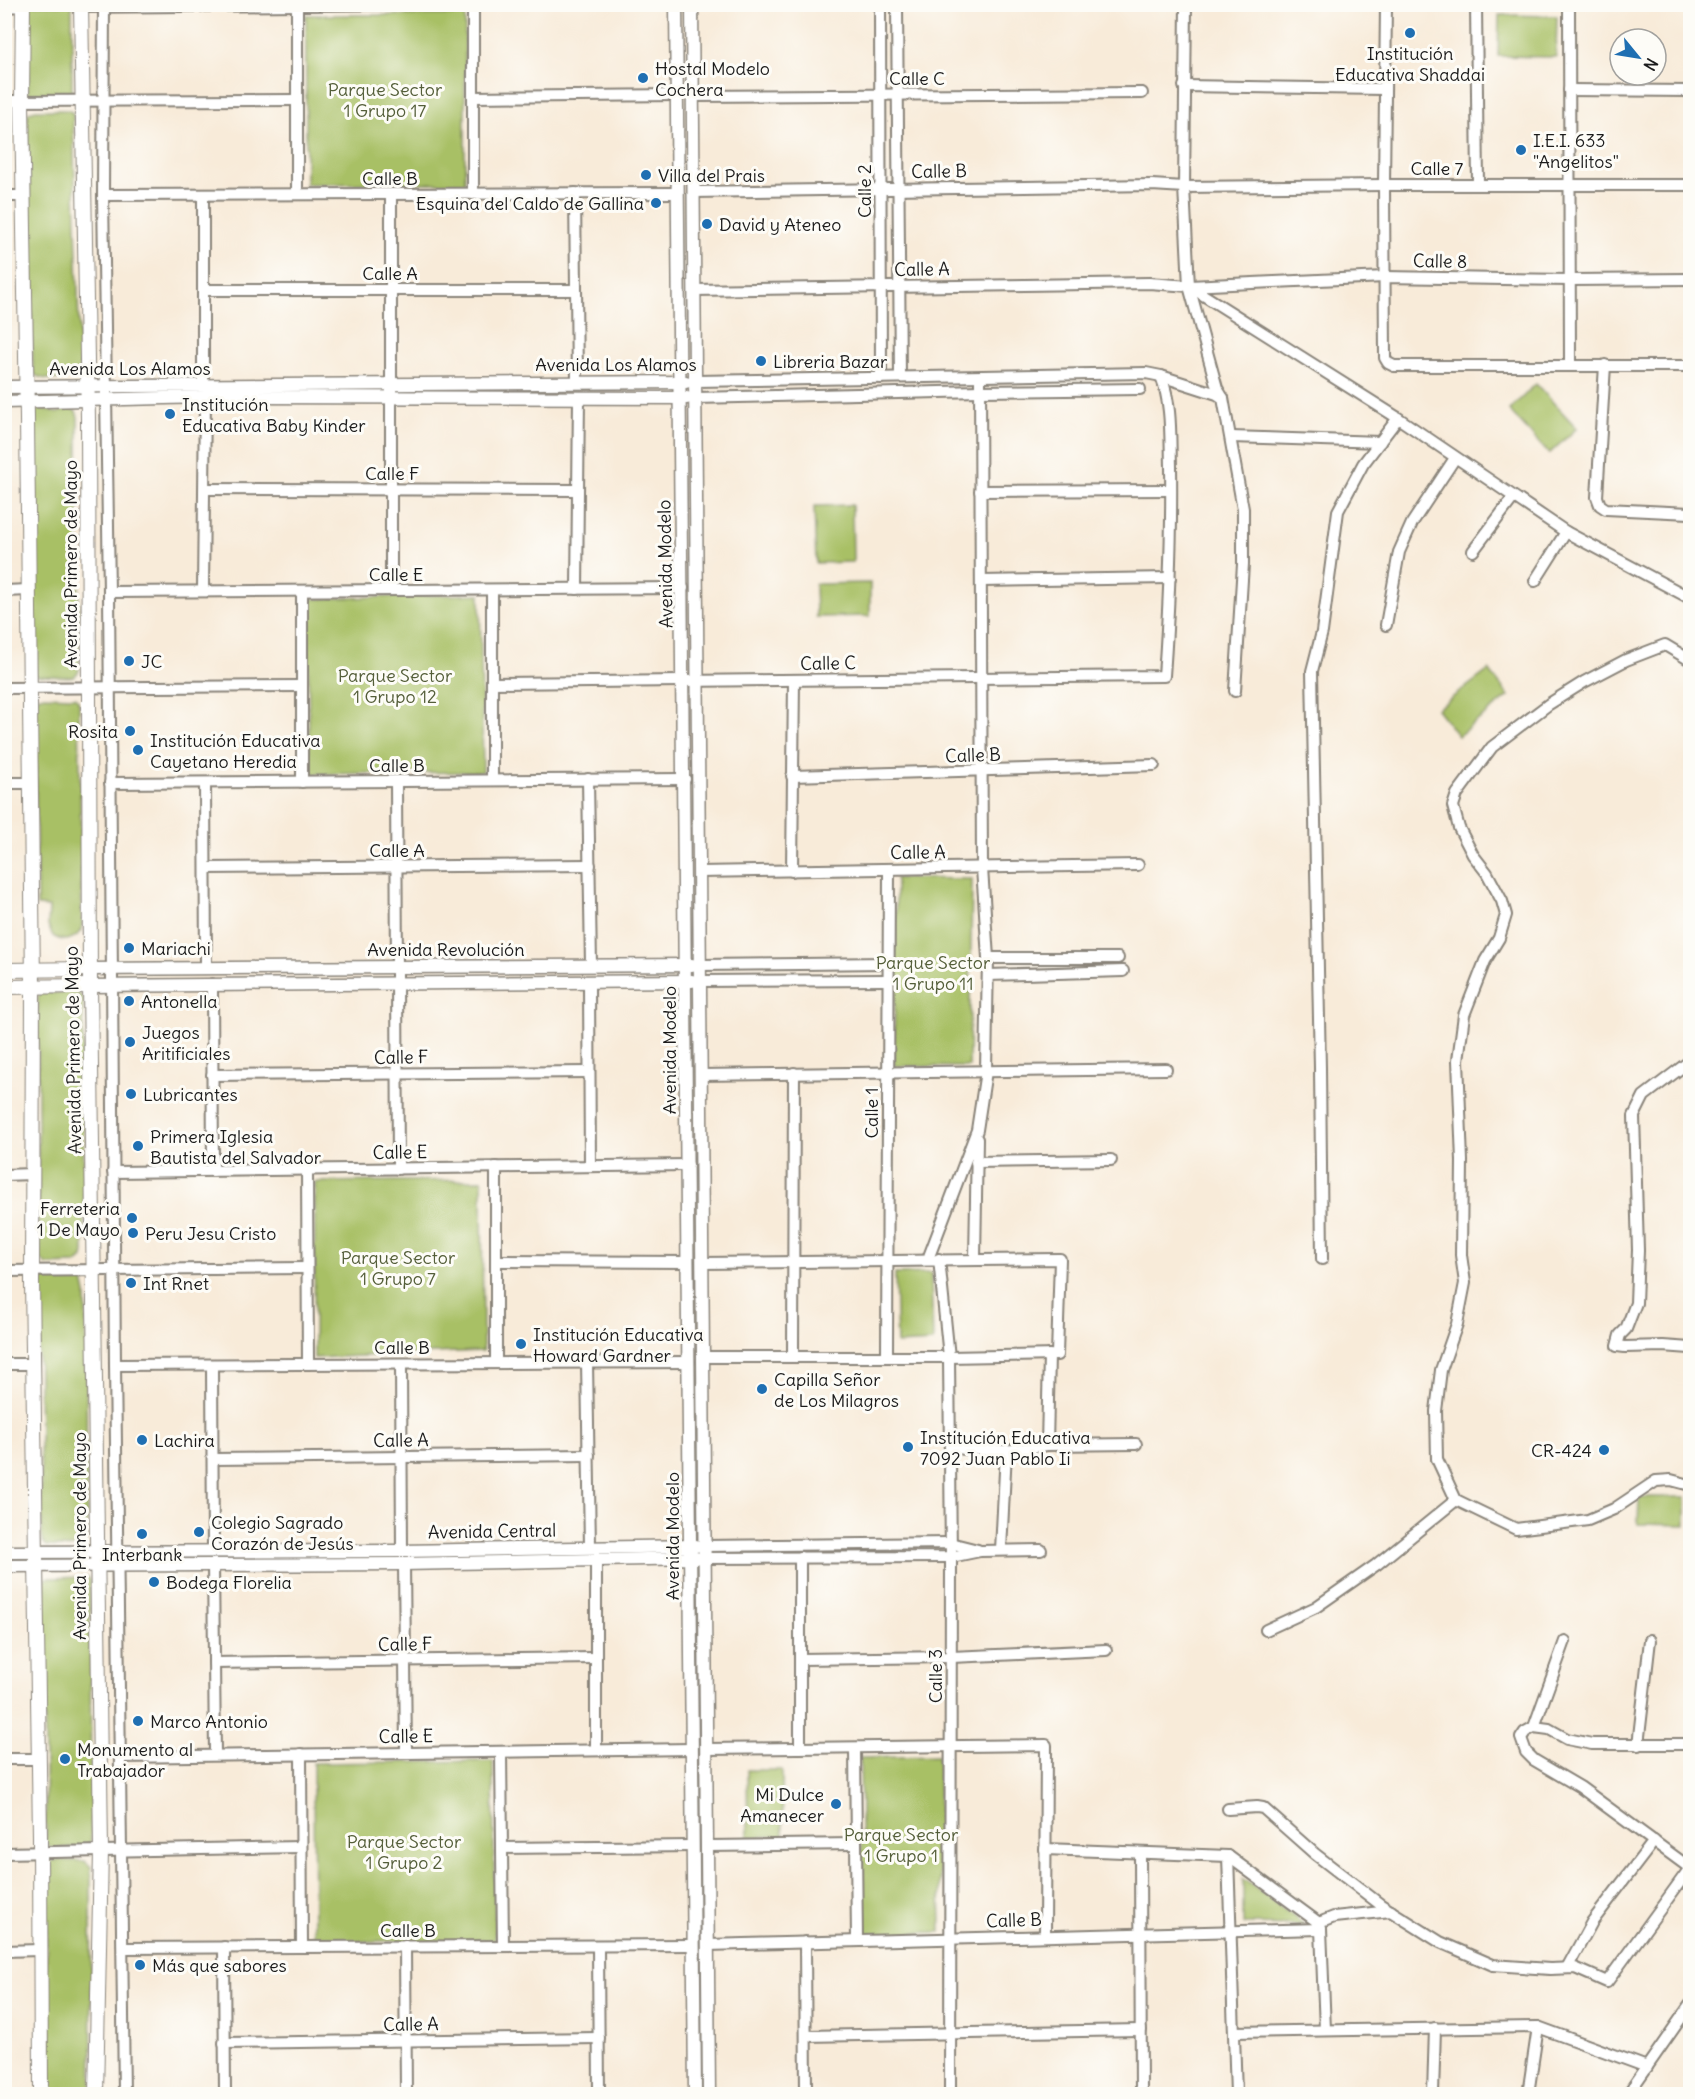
<svg xmlns="http://www.w3.org/2000/svg" width="1695" height="2099" viewBox="0 0 1695 2099" font-family="Delius,sans-serif">
<rect width="100%" height="100%" fill="#fdfcf7"/>
<filter id="ink" filterUnits="userSpaceOnUse"><feTurbulence type="fractalNoise" baseFrequency=".0167" numOctaves="2"/><feDisplacementMap in="SourceGraphic" scale="12" xChannelSelector="R" yChannelSelector="G"/><feConvolveMatrix kernelMatrix="1 2 1 2 8 2 1 2 1" color-interpolation-filters="sRGB"/></filter>
<filter id="wash" filterUnits="userSpaceOnUse"><feTurbulence type="fractalNoise" baseFrequency=".008" numOctaves="4" result="noise"/><feDisplacementMap in="SourceGraphic" scale="24" xChannelSelector="R" yChannelSelector="G"/><feGaussianBlur stdDeviation="1.35" result="paint"/><feColorMatrix in="noise" values="0 0 0 0 0 0 0 0 0 0 0 0 0 0 0 0 0 1.4 0 .05"/><feComposite in="paint" operator="in"/></filter>
<g filter="url(#wash)">
<rect width="100%" height="100%" fill="#f8ebd9"/>
<g fill="#a8c065" stroke="#626e40" stroke-width="1.5">
<path d="M 26,5 L 72,5 L 72,92 L 67,96 L 28,95 Z"/>
<path d="M 306,15 L 465,15 L 465,183 L 306,184 Z"/>
<path d="M 1499,15 L 1557,16 L 1556,57 L 1498,56 Z"/>
<path d="M 36,110 L 68,110 L 73,113 L 73,116 L 80,365 L 76,375 C 64,379 42,383 33,373 L 27,115 L 29,112 Z"/>
<path d="M 1536,384 L 1577,428 L 1549,454 L 1509,410 Z"/>
<path d="M 39,408 L 57,413 L 70,408 L 76,411 L 78,417 L 79,671 L 74,677 L 37,676 L 34,674 L 33,424 L 35,412 Z"/>
<path d="M 852,505 L 853,562 L 816,563 L 814,506 Z"/>
<path d="M 870,583 L 870,616 L 816,617 L 815,584 Z"/>
<path d="M 480,594 L 483,772 L 309,774 L 308,599 Z"/>
<path d="M 1489,670 L 1509,696 L 1458,736 L 1437,709 Z"/>
<path d="M 39,696 L 76,697 L 79,703 L 82,930 C 74,940 64,943 53,936 L 48,926 L 49,907 L 37,906 L 35,699 Z"/>
<path d="M 896,878 L 972,879 L 969,1067 L 894,1066 Z"/>
<path d="M 41,993 L 77,993 L 82,997 L 83,1002 L 84,1253 L 83,1258 L 76,1264 L 47,1265 L 38,1257 L 38,996 Z"/>
<path d="M 482,1180 L 483,1351 L 314,1358 L 315,1182 Z"/>
<path d="M 931,1273 L 933,1342 L 897,1344 L 895,1274 Z"/>
<path d="M 77,1276 L 83,1280 L 86,1294 L 87,1540 C 78,1551 60,1547 47,1546 L 43,1542 L 42,1535 L 37,1285 C 44,1272 65,1277 77,1276 Z"/>
<path d="M 1639,1497 L 1686,1497 L 1686,1525 L 1638,1524 Z"/>
<path d="M 86,1577 L 89,1579 L 90,1584 L 91,1841 L 84,1848 L 52,1848 L 46,1845 L 43,1582 L 47,1578 Z"/>
<path d="M 938,1756 L 941,1932 L 863,1934 L 860,1758 Z"/>
<path d="M 493,1761 L 495,1940 L 314,1942 L 313,1763 Z"/>
<path d="M 747,1770 L 782,1770 L 783,1836 L 748,1837 Z"/>
<path d="M 54,1860 L 85,1861 L 91,1867 L 92,2094 L 47,2094 L 46,1865 Z"/>
<path d="M 1243,1879 L 1305,1925 L 1243,1924 Z"/>
</g>
</g>
<g filter="url(#ink)">
<g fill="none" stroke-linecap="round" stroke-linejoin="round">
<defs>
<g id="minor">
<path d="M 104,4 L 103,195 L 109,592 L 115,1365 L 124,2094"/>
<path d="M 473,4 L 473,194"/>
<path d="M 880,4 L 881,378"/>
<path d="M 897,4 L 900,377"/>
<path d="M 1186,4 L 1184,187 L 1189,286"/>
<path d="M 1386,4 L 1384,185 L 1385,358 L 1388,363 L 1394,366 L 1690,366"/>
<path d="M 1476,4 L 1478,185"/>
<path d="M 1569,4 L 1570,365"/>
<path d="M 4,7 L 23,6"/>
<path d="M 81,7 L 409,4"/>
<path d="M 1184,86 L 1384,89"/>
<path d="M 1569,90 L 1690,91"/>
<path d="M 693,96 L 1142,93"/>
<path d="M 473,97 L 677,95"/>
<path d="M 4,101 L 297,100"/>
<path d="M 694,192 L 1152,185 L 1184,187 L 1384,185 L 1690,185"/>
<path d="M 575,193 L 577,382"/>
<path d="M 297,194 L 297,5"/>
<path d="M 391,194 L 391,590"/>
<path d="M 103,195 L 677,193"/>
<path d="M 4,196 L 23,196"/>
<path d="M 1189,286 L 1398,418 L 1566,532 L 1690,598"/>
<path d="M 1189,286 L 1385,277 L 1570,280 L 1690,279"/>
<path d="M 203,290 L 576,290"/>
<path d="M 695,290 L 1149,283 L 1189,286 L 1217,388 L 1223,398 L 1243,509 L 1243,564 L 1235,691"/>
<path d="M 1605,365 L 1597,497 L 1600,505 L 1606,509 L 1690,513"/>
<path d="M 696,381 L 1146,373 L 1161,376 L 1217,394 L 1223,398"/>
<path d="M 203,385 L 203,195"/>
<path d="M 696,398 L 980,391 L 1140,389"/>
<path d="M 1231,437 L 1380,442"/>
<path d="M 205,489 L 578,490"/>
<path d="M 980,491 L 1171,490"/>
<path d="M 1473,551 L 1513,498"/>
<path d="M 981,581 L 1170,578"/>
<path d="M 1535,581 L 1566,532"/>
<path d="M 577,589 L 579,398"/>
<path d="M 492,590 L 492,780"/>
<path d="M 4,591 L 29,590"/>
<path d="M 203,591 L 205,397"/>
<path d="M 302,591 L 302,782"/>
<path d="M 109,592 L 683,588"/>
<path d="M 1386,625 L 1399,552 L 1412,523 L 1455,458"/>
<path d="M 1690,660 L 1665,645 L 1626,660 L 1584,682 L 1549,704 L 1492,747 L 1457,794 L 1453,806 L 1459,828 L 1473,855 L 1487,873 L 1502,901 L 1506,915 L 1499,938 L 1485,961 L 1464,1015 L 1458,1060 L 1462,1161 L 1461,1255 L 1465,1283 L 1457,1324 L 1441,1370 L 1436,1411 L 1437,1459 L 1456,1500 L 1516,1529 L 1588,1520 L 1614,1509 L 1656,1481 L 1671,1480 L 1690,1485"/>
<path d="M 492,683 L 1164,676 C 1169,606 1172,536 1171,466 C 1170,435 1172,405 1161,376"/>
<path d="M 4,688 L 302,686"/>
<path d="M 792,776 L 1154,765"/>
<path d="M 588,779 L 591,966"/>
<path d="M 396,781 L 398,1169"/>
<path d="M 4,783 L 30,783"/>
<path d="M 110,783 L 685,779"/>
<path d="M 205,783 L 206,967"/>
<path d="M 206,868 L 590,865"/>
<path d="M 792,871 L 794,680"/>
<path d="M 699,872 L 1138,865"/>
<path d="M 988,958 L 1118,958"/>
<path d="M 699,965 L 888,963"/>
<path d="M 988,975 L 1123,971"/>
<path d="M 700,981 L 888,980"/>
<path d="M 589,982 L 590,1166"/>
<path d="M 212,984 L 213,1171"/>
<path d="M 1690,1061 L 1644,1096 L 1634,1116 L 1638,1250 L 1636,1303 L 1626,1329 L 1620,1335 L 1617,1346 L 1625,1347 L 1663,1346 L 1690,1348"/>
<path d="M 212,1075 L 589,1072"/>
<path d="M 701,1075 L 1166,1069"/>
<path d="M 976,1162 L 1111,1160"/>
<path d="M 307,1169 L 308,1364"/>
<path d="M 113,1172 L 688,1165"/>
<path d="M 4,1175 L 32,1174"/>
<path d="M 928,1259 L 977,1130 L 986,1071 L 988,958 L 982,868 L 980,377"/>
<path d="M 939,1259 L 949,1357 L 951,1557 L 950,2094"/>
<path d="M 975,1259 L 977,1139"/>
<path d="M 1322,1259 L 1320,1068 L 1312,671 L 1322,632 L 1338,511 L 1363,464 L 1398,418"/>
<path d="M 496,1261 L 688,1262"/>
<path d="M 702,1263 L 1060,1259 L 1057,1355 L 949,1357 L 703,1357"/>
<path d="M 4,1271 L 307,1268"/>
<path d="M 793,1357 L 794,1073"/>
<path d="M 887,1357 L 889,869"/>
<path d="M 587,1362 L 590,1547"/>
<path d="M 496,1363 L 496,1167"/>
<path d="M 4,1364 L 33,1364"/>
<path d="M 401,1364 L 402,1551"/>
<path d="M 115,1365 L 689,1362"/>
<path d="M 212,1365 L 213,1551"/>
<path d="M 1047,1445 L 1049,1355"/>
<path d="M 950,1448 L 1006,1451 L 1047,1445 L 1136,1444"/>
<path d="M 213,1459 L 589,1455"/>
<path d="M 703,1546 L 950,1543 L 978,1550"/>
<path d="M 1001,1550 L 1006,1451"/>
<path d="M 800,1557 L 800,1748"/>
<path d="M 703,1558 L 951,1557 L 980,1551 L 1041,1550"/>
<path d="M 596,1559 L 596,1750"/>
<path d="M 213,1564 L 215,1755"/>
<path d="M 404,1564 L 406,1753"/>
<path d="M 1266,1630 L 1316,1607 L 1376,1565 L 1456,1500"/>
<path d="M 800,1659 L 951,1657 L 1106,1650"/>
<path d="M 214,1663 L 595,1658"/>
<path d="M 1534,1727 L 1565,1641"/>
<path d="M 1638,1745 L 1650,1640"/>
<path d="M 855,1748 L 857,1941"/>
<path d="M 706,1749 L 1046,1745 L 1045,1936"/>
<path d="M 501,1752 L 503,1946"/>
<path d="M 301,1754 L 302,1947"/>
<path d="M 120,1757 L 692,1749"/>
<path d="M 4,1759 L 39,1759"/>
<path d="M 1228,1809 L 1257,1807 L 1263,1808 L 1315,1854 L 1381,1905 L 1440,1942 L 1493,1965 L 1550,1969 L 1575,1968 L 1607,1982 L 1690,1868 L 1580,1787 L 1534,1760 L 1526,1752 L 1521,1738 L 1525,1732 L 1534,1727 L 1549,1729 L 1567,1739 L 1592,1744 L 1690,1744"/>
<path d="M 707,1846 L 855,1844"/>
<path d="M 502,1848 L 693,1846"/>
<path d="M 1045,1849 L 1228,1856"/>
<path d="M 4,1853 L 301,1847"/>
<path d="M 1140,1853 L 1141,2094"/>
<path d="M 1228,1856 L 1236,2094"/>
<path d="M 1228,1856 L 1319,1923 L 1321,1929 L 1325,2030"/>
<path d="M 1319,1923 L 1334,1917 L 1391,1911"/>
<path d="M 805,1942 L 806,2094"/>
<path d="M 708,1945 L 1321,1929"/>
<path d="M 405,1946 L 406,2094"/>
<path d="M 598,1946 L 599,2094"/>
<path d="M 224,1947 L 225,2094"/>
<path d="M 123,1948 L 694,1945"/>
<path d="M 4,1951 L 39,1950"/>
<path d="M 1567,1968 L 1592,1922 L 1654,1841"/>
<path d="M 1234,2032 L 1538,2027 L 1647,2067"/>
<path d="M 806,2036 L 1141,2030"/>
<path d="M 224,2043 L 599,2038"/>
<path d="M 1433,2094 L 1435,2028"/>
<path d="M 1528,2094 L 1538,2027"/>
<path d="M 1628,2094 L 1690,2005"/>
</g>
<g id="tertiary">
<path d="M 676,4 L 695,2094"/>
<path d="M 692,4 L 709,2094"/>
<path d="M 4,387 L 686,382"/>
<path d="M 4,402 L 205,397 L 687,398"/>
<path d="M 90,969 L 692,965"/>
<path d="M 90,986 L 692,981"/>
<path d="M 4,1552 L 402,1551 L 696,1546"/>
<path d="M 4,1566 L 404,1564 L 696,1558"/>
</g>
<g id="secondary">
<path d="M 23,4 L 22,101 L 27,419 L 33,986 L 32,1282 L 40,1837 L 41,2094"/>
<path d="M 81,4 L 88,418 L 90,986 L 101,1851 L 96,2094"/>
<path d="M 4,970 L 90,969"/>
<path d="M 4,987 L 90,986"/>
</g>
</defs>
<use href="#minor" stroke="#8a847a" stroke-width="14"/>
<use href="#tertiary" stroke="#8a847a" stroke-width="15"/>
<use href="#secondary" stroke="#8a847a" stroke-width="16"/>
<use href="#minor" stroke="#fff" stroke-width="10"/>
<use href="#tertiary" stroke="#fff" stroke-width="12"/>
<use href="#secondary" stroke="#fff" stroke-width="14"/>
</g>
</g>
<g fill="#1f6fb2" stroke="#fdfcf7" stroke-width="2">
<circle cx="1410" cy="33" r="6"/>
<circle cx="643" cy="78" r="6"/>
<circle cx="1521" cy="150" r="6"/>
<circle cx="646" cy="175" r="6"/>
<circle cx="656" cy="203" r="6"/>
<circle cx="707" cy="224" r="6"/>
<circle cx="761" cy="361" r="6"/>
<circle cx="170" cy="414" r="6"/>
<circle cx="129" cy="661" r="6"/>
<circle cx="130" cy="731" r="6"/>
<circle cx="138" cy="750" r="6"/>
<circle cx="129" cy="948" r="6"/>
<circle cx="129" cy="1001" r="6"/>
<circle cx="130" cy="1042" r="6"/>
<circle cx="131" cy="1094" r="6"/>
<circle cx="138" cy="1146" r="6"/>
<circle cx="132" cy="1218" r="6"/>
<circle cx="133" cy="1233" r="6"/>
<circle cx="131" cy="1283" r="6"/>
<circle cx="521" cy="1344" r="6"/>
<circle cx="762" cy="1389" r="6"/>
<circle cx="142" cy="1440" r="6"/>
<circle cx="908" cy="1447" r="6"/>
<circle cx="1604" cy="1450" r="6"/>
<circle cx="199" cy="1532" r="6"/>
<circle cx="142" cy="1534" r="6"/>
<circle cx="154" cy="1582" r="6"/>
<circle cx="138" cy="1721" r="6"/>
<circle cx="65" cy="1759" r="6"/>
<circle cx="836" cy="1804" r="6"/>
<circle cx="140" cy="1965" r="6"/>
</g>
<g text-anchor="middle" dominant-baseline="central" stroke-width="6" stroke-linejoin="round" paint-order="stroke">
<g font-size="18" fill="#1c1c1c" stroke="#fdfcf7" text-anchor="start">
<text x="1410" y="53" text-anchor="middle">Institución<tspan x="1410" dy="21">Educativa Shaddai</tspan></text>
<text x="655" y="68">Hostal Modelo<tspan x="655" dy="21">Cochera</tspan></text>
<text x="1533" y="140">I.E.I. 633<tspan x="1533" dy="21">"Angelitos"</tspan></text>
<text x="658" y="175">Villa del Prais</text>
<text x="644" y="203" text-anchor="end">Esquina del Caldo de Gallina</text>
<text x="719" y="224">David y Ateneo</text>
<text x="773" y="361">Libreria Bazar</text>
<text x="182" y="404">Institución<tspan x="182" dy="21">Educativa Baby Kinder</tspan></text>
<text x="141" y="661">JC</text>
<text x="118" y="731" text-anchor="end">Rosita</text>
<text x="150" y="740">Institución Educativa<tspan x="150" dy="21">Cayetano Heredia</tspan></text>
<text x="141" y="948">Mariachi</text>
<text x="141" y="1001">Antonella</text>
<text x="142" y="1032">Juegos<tspan x="142" dy="21">Aritificiales</tspan></text>
<text x="143" y="1094">Lubricantes</text>
<text x="150" y="1136">Primera Iglesia<tspan x="150" dy="21">Bautista del Salvador</tspan></text>
<text x="120" y="1208" text-anchor="end">Ferreteria<tspan x="120" dy="21">1 De Mayo</tspan></text>
<text x="145" y="1233">Peru Jesu Cristo</text>
<text x="143" y="1283">Int Rnet</text>
<text x="533" y="1334">Institución Educativa<tspan x="533" dy="21">Howard Gardner</tspan></text>
<text x="774" y="1379">Capilla Señor<tspan x="774" dy="21">de Los Milagros</tspan></text>
<text x="920" y="1437">Institución Educativa<tspan x="920" dy="21">7092 Juan Pablo Ii</tspan></text>
<text x="154" y="1440">Lachira</text>
<text x="1592" y="1450" text-anchor="end">CR-424</text>
<text x="211" y="1522">Colegio Sagrado<tspan x="211" dy="21">Corazón de Jesús</tspan></text>
<text x="142" y="1554" text-anchor="middle">Interbank</text>
<text x="166" y="1582">Bodega Florelia</text>
<text x="150" y="1721">Marco Antonio</text>
<text x="77" y="1749">Monumento al<tspan x="77" dy="21">Trabajador</tspan></text>
<text x="824" y="1794" text-anchor="end">Mi Dulce<tspan x="824" dy="21">Amanecer</tspan></text>
<text x="152" y="1965">Más que sabores</text>
</g>
<g font-size="18" fill="#1c1c1c" stroke="#fdfcf7">
<text x="917" y="78">Calle C</text>
<text x="1437" y="168">Calle 7</text>
<text transform="translate(939 171) rotate(-1)">Calle B</text>
<text x="390" y="178">Calle B</text>
<text transform="translate(864 191) rotate(-90)">Calle 2</text>
<text transform="translate(1440 261) rotate(1)">Calle 8</text>
<text transform="translate(922 269) rotate(-1)">Calle A</text>
<text x="390" y="273">Calle A</text>
<text x="616" y="364">Avenida Los Alamos</text>
<text x="130" y="368">Avenida Los Alamos</text>
<text x="392" y="473">Calle F</text>
<text transform="translate(70 564) rotate(-90)">Avenida Primero de Mayo</text>
<text transform="translate(665 564) rotate(-91)">Avenida Modelo</text>
<text x="396" y="574">Calle E</text>
<text transform="translate(828 663) rotate(-1)">Calle C</text>
<text transform="translate(973 755) rotate(-2)">Calle B</text>
<text x="397" y="765">Calle B</text>
<text x="397" y="850">Calle A</text>
<text transform="translate(918 852) rotate(-1)">Calle A</text>
<text x="446" y="949">Avenida Revolución</text>
<text transform="translate(73 1050) rotate(-91)">Avenida Primero de Mayo</text>
<text transform="translate(669 1050) rotate(-90)">Avenida Modelo</text>
<text transform="translate(401 1057) rotate(-1)">Calle F</text>
<text transform="translate(871 1113) rotate(-90)">Calle 1</text>
<text transform="translate(400 1152) rotate(-1)">Calle E</text>
<text x="402" y="1347">Calle B</text>
<text transform="translate(401 1440) rotate(-1)">Calle A</text>
<text transform="translate(492 1531) rotate(-1)">Avenida Central</text>
<text transform="translate(79 1536) rotate(-90)">Avenida Primero de Mayo</text>
<text transform="translate(672 1536) rotate(-90)">Avenida Modelo</text>
<text transform="translate(405 1644) rotate(-1)">Calle F</text>
<text transform="translate(935 1676) rotate(-90)">Calle 3</text>
<text transform="translate(406 1736) rotate(-1)">Calle E</text>
<text transform="translate(1014 1920) rotate(-2)">Calle B</text>
<text x="408" y="1930">Calle B</text>
<text transform="translate(411 2024) rotate(-1)">Calle A</text>
</g>
<g font-size="18" fill="#545e39" stroke="#fdfcf7">
<text x="385" y="89">Parque Sector<tspan x="385" dy="21">1 Grupo 17</tspan></text>
<text x="395" y="675">Parque Sector<tspan x="395" dy="21">1 Grupo 12</tspan></text>
<text x="933" y="962">Parque Sector<tspan x="933" dy="21">1 Grupo 11</tspan></text>
<text x="398" y="1257">Parque Sector<tspan x="398" dy="21">1 Grupo 7</tspan></text>
<text x="901" y="1834">Parque Sector<tspan x="901" dy="21">1 Grupo 1</tspan></text>
<text x="404" y="1841">Parque Sector<tspan x="404" dy="21">1 Grupo 2</tspan></text>
</g>
</g>
<rect width="1695" height="2099" fill="none" stroke="#fdfcf7" stroke-width="24"/>
<g transform="translate(1638 57) rotate(120)"><circle r="28" fill="#fdfcf7" stroke="#a3a29f" stroke-width="1.5"/>
<path d="M0-4.5L10 22L0 15L-10 22Z" fill="#1f6fb2"/>
<text y="-9" font-size="16" font-weight="bold" text-anchor="middle" fill="#1c1c1c">N</text>
</g>
</svg>
